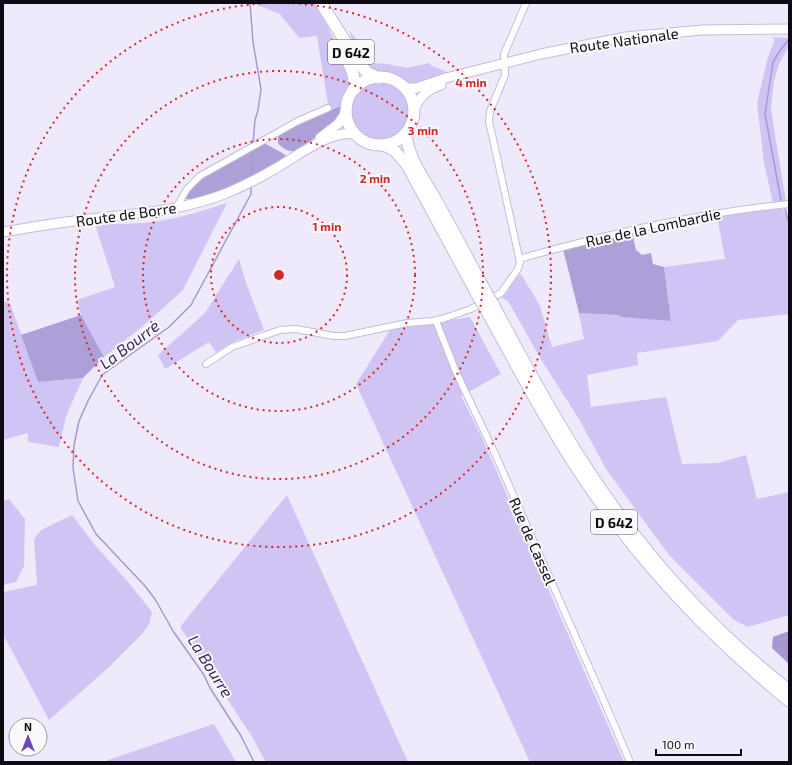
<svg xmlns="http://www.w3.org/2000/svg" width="792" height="765" viewBox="0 0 792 765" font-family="'Exo 2',sans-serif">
<rect width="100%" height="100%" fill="#eeeafc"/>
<g fill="#d0c4f4">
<path d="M 256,3 L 314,3 L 329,29 L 342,58 L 351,85 L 344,104 L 329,110 L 317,36 L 299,38 L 280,14 L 257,5 Z"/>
<path d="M 349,30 L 374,63 L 387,64 L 407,68 L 429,63 L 432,66 L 452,74 L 421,83 L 409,84 L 395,74 L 374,71 L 356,50 Z"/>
<path d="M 771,37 L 789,38 L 789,46 L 779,64 L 774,81 L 771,107 L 774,129 L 786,201 L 773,203 L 764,163 L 757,103 L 768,57 L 775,39 Z"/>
<circle cx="380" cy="111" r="28"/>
<path d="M 227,203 L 183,290 L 143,326 L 104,357 L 81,315 L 77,300 L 115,287 L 95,224 C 117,224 139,224 160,221 C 183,217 205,210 227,203 Z"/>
<path d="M 779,208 C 786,210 787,215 789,222 L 789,314 L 738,320 L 718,341 L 637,353 L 638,365 L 587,375 L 591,407 L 666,397 L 682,464 L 718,463 L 746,455 L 757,499 L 789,492 L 789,615 L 748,627 L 734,620 L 669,555 L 606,469 L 579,419 L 542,361 L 508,301 L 502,298 C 509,291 514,278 521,274 L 540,306 L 552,347 L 584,339 L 576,299 L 579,313 L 619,315 L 671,321 L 664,267 L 725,259 L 717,216 Z"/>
<path d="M 239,259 L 246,283 L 264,330 L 235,341 L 216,352 L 209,342 L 165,369 L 158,355 L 205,313 Z"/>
<path d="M 3,301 L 10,303 L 38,382 L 83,378 L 66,416 L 59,447 L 28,442 L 28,433 L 3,440 Z"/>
<path d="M 470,317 L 501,374 L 461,396 L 482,438 L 624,762 L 530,762 L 356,384 L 390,330 Z"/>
<path d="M 287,495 L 408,762 L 266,762 L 251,735 L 180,627 Z"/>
<path d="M 9,499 L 25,519 L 24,566 L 16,582 L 3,585 L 3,502 Z"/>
<path d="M 72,515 L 95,545 L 129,583 L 152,612 L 150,622 L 143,633 L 109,667 L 49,720 L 5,638 L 3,630 L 3,592 L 37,585 L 34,539 L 41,530 Z"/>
<path d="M 214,724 L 236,762 L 102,762 Z"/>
</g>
<g fill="#ad9fd7">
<path d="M 344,104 L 342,115 C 334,122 303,149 294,151 C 288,152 282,148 278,143 L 278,137 L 282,133 Z"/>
<path d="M 264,143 L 284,154 L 286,157 L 242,184 L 193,199 L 185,199 L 195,184 L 201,179 Z"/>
<path d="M 632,232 L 636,250 L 642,255 L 651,253 L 653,264 L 664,267 L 671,321 L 622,317 L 619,315 L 579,313 L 563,249 Z"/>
<path d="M 81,315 L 104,357 L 83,378 L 38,382 L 21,335 Z"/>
</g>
<path fill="#a799d0" d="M 789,631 L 789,664 L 772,648 L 773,637 Z"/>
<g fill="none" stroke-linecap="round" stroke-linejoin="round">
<g stroke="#a799d0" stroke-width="1.5">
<path d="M 250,3 L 253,42 L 261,89 L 258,110 L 255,120 L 253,143"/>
<path d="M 252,177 L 252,149"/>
<path d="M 251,185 L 251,194 L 191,305 L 169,327 L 102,375 L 88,401 L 79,421 L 74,445 L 73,468 L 78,501 L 96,534 L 145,586 L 155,599 L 173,631 L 204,675 L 210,688 L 241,736 L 254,762"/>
<path d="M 781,200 L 765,114 L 773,62 L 779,52 L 789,39"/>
<path d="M 785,209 L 789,223"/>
</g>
<defs>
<g id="street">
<path d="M 176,208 L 187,189 L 200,176 L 298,121 L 328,108"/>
<path d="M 519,259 C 608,234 697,213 789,204"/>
<path d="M 436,321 L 456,372 L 496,456 L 604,701 L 630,762"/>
<path d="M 206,364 L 232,347 L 280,330 L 296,329 L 334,336 L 345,336 L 407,323 L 433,321 L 445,318 L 471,309 L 501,293 L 518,269 L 520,262 L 491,130 L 489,122 L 490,111 L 505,75 L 504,54 L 526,3"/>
</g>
<g id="secondary">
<path d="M 405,88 L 416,88 L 446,78 L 541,54 L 626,37 L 702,30 L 789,29"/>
<path d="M 414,110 C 420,96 427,90 441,85"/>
<path d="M 320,138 L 338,124 L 347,111"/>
<path d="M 3,232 C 32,227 61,222 90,219 C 139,213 181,211 227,193 C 243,186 259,178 273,170 C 296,157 329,130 355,134"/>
</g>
<g id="highway">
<path d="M 321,3 L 360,65 L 368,73 L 379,78"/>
<path d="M 343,49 L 353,74 L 355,89"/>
<circle cx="380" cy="111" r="34"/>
<path d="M 406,133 C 408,159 425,180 437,202 C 454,232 470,263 487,294"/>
<path d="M 384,145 L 395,151 L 407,165 L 479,298"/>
<path d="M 493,304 C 522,359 552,414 586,467 C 641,551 709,628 789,690"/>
<path d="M 485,308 C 516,364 546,422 582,476 C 639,562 709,636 789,701"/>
</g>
</defs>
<use href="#street" stroke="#c3bcda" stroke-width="8"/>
<use href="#secondary" stroke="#c3bcda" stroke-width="11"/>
<use href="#highway" stroke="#c3bcda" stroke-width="13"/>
<use href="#street" stroke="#fff" stroke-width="6"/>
<use href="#secondary" stroke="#fff" stroke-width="9"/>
<use href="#highway" stroke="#fff" stroke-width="11"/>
<defs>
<g id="highway-bridge">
<path d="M 487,294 L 493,304"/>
<path d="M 479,298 L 485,308"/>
</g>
</defs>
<use href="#highway-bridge" stroke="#c3bcda" stroke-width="13" stroke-linecap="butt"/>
<use href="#highway-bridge" stroke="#fff" stroke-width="11"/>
</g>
<g fill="none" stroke="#d62828" stroke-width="2" stroke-dasharray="2 4">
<circle cx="279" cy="275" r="68"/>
<circle cx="279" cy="275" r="136"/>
<circle cx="279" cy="275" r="204"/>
<path d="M281 3A272 272 0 1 1 277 3"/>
</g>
<g text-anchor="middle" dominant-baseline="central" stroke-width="4" stroke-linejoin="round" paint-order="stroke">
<g fill="#fafafa" stroke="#545259" stroke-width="1">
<rect x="328" y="40" width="46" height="24" rx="3"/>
<rect x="591" y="510" width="46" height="24" rx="3"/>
</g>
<g font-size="14" font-weight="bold" fill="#0d0a14">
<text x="351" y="52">D 642</text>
<text x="614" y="522">D 642</text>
</g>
<g font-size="15" fill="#0d0a14" stroke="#fafafa">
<text transform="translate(624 40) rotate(-8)">Route Nationale</text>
<text transform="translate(126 214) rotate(-8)">Route de Borre</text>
<text transform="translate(653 227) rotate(-12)">Rue de la Lombardie</text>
<text transform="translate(533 541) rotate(66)">Rue de Cassel</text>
</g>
<g font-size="16" font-style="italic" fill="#3c2566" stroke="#fafafa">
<text transform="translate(129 344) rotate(-37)">La Bourre</text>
<text transform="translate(211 666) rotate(58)">La Bourre</text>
</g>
</g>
<circle cx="279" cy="275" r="6" fill="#d62828" stroke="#fafafa" stroke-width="2"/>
<g font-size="12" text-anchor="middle" font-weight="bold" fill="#d62828" stroke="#fafafa" stroke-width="4" stroke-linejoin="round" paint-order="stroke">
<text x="471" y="87">4 min</text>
<text x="423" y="135">3 min</text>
<text x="375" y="183">2 min</text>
<text x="327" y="231">1 min</text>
</g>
<rect width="792" height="765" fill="none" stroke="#0d0a14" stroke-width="8"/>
<g transform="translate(28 737)"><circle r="19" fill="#fafafa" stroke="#9b9a9e"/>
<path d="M0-3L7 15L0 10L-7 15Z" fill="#7044bc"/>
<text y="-6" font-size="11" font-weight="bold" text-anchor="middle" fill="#0d0a14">N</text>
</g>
<path d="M656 749v6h85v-6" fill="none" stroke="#0d0a14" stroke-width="2"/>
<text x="662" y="749" font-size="12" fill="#0d0a14" stroke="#fafafa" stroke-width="3" paint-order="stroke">100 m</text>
</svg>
